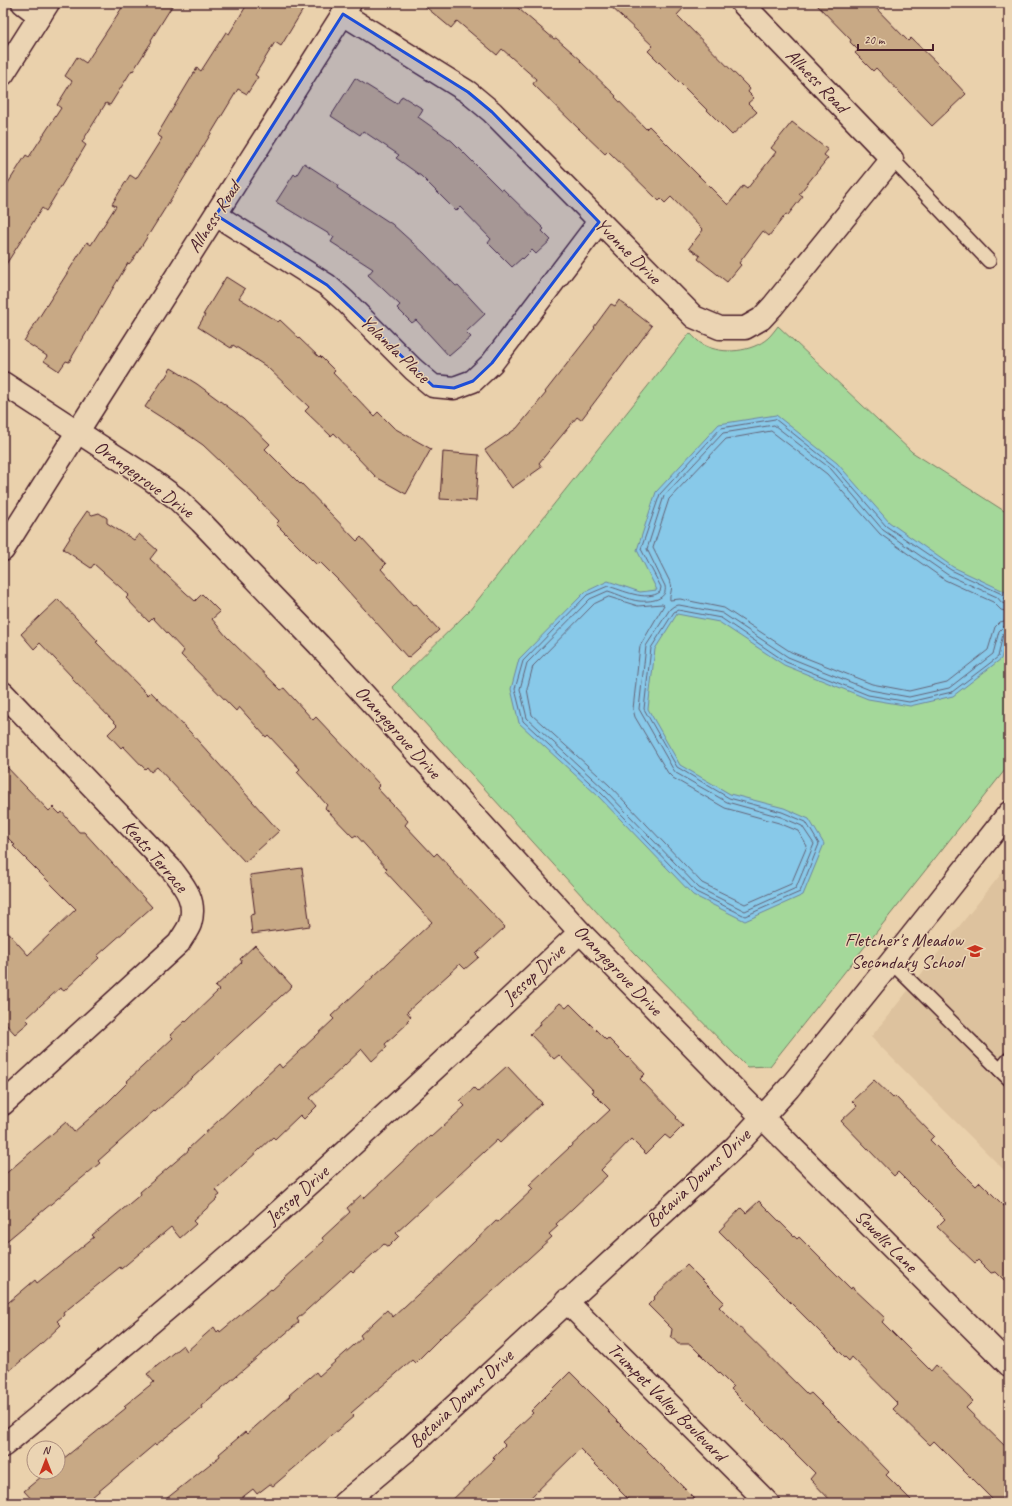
<svg xmlns="http://www.w3.org/2000/svg" width="1012" height="1506" viewBox="0 0 1012 1506" font-family="Caveat,sans-serif">
<rect width="100%" height="100%" fill="#ead1ac"/>
<filter id="ink" filterUnits="userSpaceOnUse"><feTurbulence type="fractalNoise" baseFrequency=".025" numOctaves="2"/><feDisplacementMap in="SourceGraphic" scale="8" xChannelSelector="R" yChannelSelector="G"/><feConvolveMatrix kernelMatrix="1 2 1 2 8 2 1 2 1" color-interpolation-filters="sRGB"/></filter>
<g filter="url(#ink)">
<path fill="#ddc29e" d="M 1009,864 L 1009,1175 L 871,1037 Z"/>
<path fill="#a4d89a" stroke="#777c62" d="M 778,326 L 912,452 L 1009,514 L 1009,765 L 770,1066 L 747,1067 L 634,953 L 392,687 L 469,611 L 690,333 C 694,337 699,343 704,345 C 723,355 752,352 768,338 C 772,334 775,330 778,326 Z"/>
<path fill="#88c9e9" stroke="#6f859d" d="M 776,415 L 837,463 L 889,522 L 953,567 L 1006,592 L 1009,607 L 1009,627 L 1001,659 L 953,696 L 910,706 L 868,699 L 784,665 L 719,622 L 677,614 L 655,649 L 648,709 L 680,765 L 730,794 L 784,808 L 809,819 L 824,844 L 803,895 L 745,921 L 693,895 L 598,796 L 519,723 L 511,689 L 519,659 L 585,592 L 608,581 L 640,592 L 657,590 L 637,550 L 656,492 L 719,424 Z"/>
<g fill="none" stroke-linecap="round" stroke-linejoin="round">
<g stroke="#636377" stroke-width="1">
<path d="M 609,597 L 638,606 L 662,604 L 664,605 L 640,646 L 633,709 L 635,717 L 668,773 L 673,778 L 725,808 L 779,823 L 798,831 L 807,846 L 791,884 L 745,904 L 702,883 L 609,785 L 532,715 L 527,689 L 533,666 L 594,604 Z"/>
<path d="M 1009,600 L 1005,599 L 1002,594 L 951,570 L 886,526 L 834,466 L 775,419 L 721,428 L 660,494 L 641,549 L 661,587 L 660,592 C 646,602 622,590 608,586 L 587,595 L 523,661 L 515,689 L 523,721 L 601,793 L 696,892 L 745,916 L 800,892 L 819,844 L 806,822 L 782,812 L 729,798 L 677,767 L 644,709 L 651,648 L 674,612 L 678,610 L 721,618 L 786,662 L 868,695 L 909,702 L 952,692 L 998,657 L 1003,634 L 1006,631 L 1009,631"/>
<path d="M 1009,605 L 1002,603 L 997,597 L 948,575 L 883,530 L 831,469 L 774,425 L 723,433 L 664,496 L 647,549 L 665,586 C 668,600 650,602 639,601 C 629,600 618,594 608,591 L 590,599 L 527,663 L 520,689 L 527,718 L 604,789 L 699,888 L 745,911 L 796,888 L 814,844 L 802,826 L 781,817 L 727,802 L 676,773 L 673,769 L 639,709 L 646,646 L 670,609 L 674,606 L 679,605 L 722,613 L 788,657 L 870,690 L 909,697 L 949,688 L 993,654 L 999,631 L 1003,627 L 1009,626"/>
<path d="M 1009,612 L 1001,610 L 993,602 L 945,580 L 880,534 L 827,474 L 771,431 L 726,439 L 669,499 L 653,548 L 671,584 C 673,589 669,596 670,600 L 680,599 L 724,608 L 791,652 L 872,684 L 909,691 L 947,682 L 988,650 L 995,627 L 1000,622 L 1009,620"/>
</g>
</g>
<g fill="#c8a985" stroke="#4a1f2b">
<path d="M 125,3 L 174,3 L 151,40 L 152,41 L 133,71 L 132,70 L 110,105 L 106,103 L 82,142 L 86,145 L 46,211 L 42,208 L 3,269 L 3,191 L 26,155 L 29,157 L 61,108 L 57,105 L 72,81 L 65,76 L 77,57 L 86,63 Z"/>
<path d="M 248,3 L 307,3 L 281,46 L 275,42 L 255,75 L 258,77 L 247,94 L 238,89 L 181,183 L 134,258 L 129,264 L 128,263 L 69,362 L 66,361 L 59,371 L 44,361 L 47,356 L 24,341 L 87,242 L 91,245 L 116,206 L 112,204 L 130,175 L 136,179 L 162,138 L 157,135 L 197,68 L 201,71 L 226,32 L 229,34 Z"/>
<path d="M 421,3 L 512,3 L 554,39 L 556,38 L 581,60 L 580,61 L 616,96 L 615,97 L 646,129 L 649,126 L 728,205 L 743,186 L 747,189 L 776,152 L 771,148 L 792,122 L 828,150 L 824,155 L 828,158 L 799,194 L 803,196 L 788,215 L 786,214 L 769,236 L 763,231 L 739,263 L 741,265 L 727,282 L 698,259 L 700,256 L 689,248 L 703,230 L 671,197 L 665,203 L 661,199 L 659,201 L 608,151 L 605,154 L 581,131 L 533,84 L 536,79 L 502,49 L 497,55 L 457,21 L 451,28 Z"/>
<path d="M 607,3 L 688,3 L 677,15 L 750,89 L 748,92 L 754,98 L 748,103 L 757,112 L 732,135 L 648,51 L 653,46 Z"/>
<path d="M 815,3 L 871,3 L 908,41 L 911,38 L 942,68 L 966,94 L 932,126 L 876,68 L 873,71 L 855,53 L 858,50 L 850,42 L 851,40 Z"/>
<path d="M 355,78 L 397,104 L 402,96 L 423,109 L 418,117 L 452,141 L 501,190 L 503,189 L 544,229 L 542,231 L 551,240 L 536,254 L 532,250 L 523,259 L 522,258 L 512,267 L 488,243 L 491,239 L 460,207 L 456,211 L 421,176 L 396,158 L 399,155 L 363,131 L 360,135 L 331,116 Z"/>
<path d="M 304,163 L 338,185 L 337,188 L 392,224 L 424,253 L 456,286 L 458,285 L 485,314 L 466,332 L 471,337 L 449,356 L 416,320 L 412,323 L 397,308 L 400,305 L 368,275 L 373,269 L 331,242 L 334,237 L 276,202 L 294,174 L 296,176 Z"/>
<path d="M 226,277 L 245,289 L 239,298 L 278,322 L 280,320 L 319,357 L 320,356 L 335,371 L 333,373 L 374,416 L 378,412 L 394,428 L 431,449 L 406,494 L 376,477 L 334,433 L 331,436 L 305,411 L 309,407 L 267,367 L 233,345 L 231,348 L 198,327 L 205,315 L 203,315 Z"/>
<path d="M 619,300 L 652,326 L 581,420 L 577,417 L 539,463 L 542,467 L 512,488 L 485,450 L 517,428 L 546,393 L 545,392 L 595,328 L 594,327 L 611,304 L 615,306 Z"/>
<path d="M 171,368 L 197,384 L 243,418 L 270,444 L 265,449 L 300,484 L 301,483 L 357,541 L 361,537 L 386,564 L 381,569 L 413,605 L 415,604 L 439,630 L 408,658 L 340,582 L 320,562 L 317,565 L 276,524 L 279,521 L 241,481 L 203,445 L 167,420 L 167,421 L 145,407 L 164,378 L 165,378 Z"/>
<path d="M 443,452 L 479,455 L 476,501 L 440,499 Z"/>
<path d="M 87,511 L 92,515 L 99,513 L 107,518 L 107,523 L 134,540 L 139,534 L 157,550 L 150,559 L 186,593 L 195,601 L 202,594 L 220,612 L 212,619 L 226,636 L 281,690 L 284,688 L 313,720 L 316,717 L 350,753 L 380,785 L 377,788 L 408,821 L 405,825 L 434,856 L 437,853 L 451,868 L 450,869 L 505,927 L 476,954 L 479,957 L 465,969 L 460,964 L 407,1012 L 411,1017 L 407,1021 L 408,1023 L 385,1044 L 387,1047 L 372,1061 L 362,1049 L 310,1098 L 317,1106 L 304,1119 L 300,1115 L 275,1139 L 273,1137 L 216,1190 L 220,1195 L 216,1198 L 217,1199 L 193,1221 L 196,1224 L 180,1238 L 171,1227 L 121,1269 L 120,1267 L 63,1313 L 64,1315 L 57,1321 L 61,1325 L 39,1346 L 3,1376 L 3,1307 L 35,1280 L 37,1283 L 94,1237 L 92,1235 L 141,1194 L 140,1192 L 189,1150 L 188,1149 L 279,1064 L 282,1068 L 334,1019 L 331,1016 L 432,922 L 385,871 L 387,869 L 356,835 L 353,837 L 325,808 L 327,805 L 297,772 L 300,769 L 268,735 L 266,737 L 239,707 L 236,711 L 181,655 L 184,651 L 153,618 L 149,622 L 126,598 L 129,595 L 94,564 L 91,568 L 63,549 L 70,538 L 69,537 Z"/>
<path d="M 58,599 L 98,641 L 96,642 L 148,695 L 151,692 L 191,733 L 279,831 L 245,862 L 157,767 L 151,772 L 147,767 L 145,769 L 123,746 L 121,748 L 108,734 L 117,725 L 71,678 L 72,677 L 40,643 L 34,649 L 21,634 Z"/>
<path d="M 3,763 L 49,811 L 53,807 L 60,814 L 62,812 L 79,832 L 84,832 L 152,907 L 97,956 L 99,958 L 64,991 L 60,988 L 41,1005 L 26,1019 L 29,1022 L 15,1034 L 3,1021 L 3,927 L 28,955 L 76,909 L 13,846 L 15,845 L 3,833 Z"/>
<path d="M 302,868 L 310,926 L 252,934 L 250,915 L 255,914 L 250,875 Z"/>
<path d="M 255,945 L 292,986 L 155,1112 L 154,1111 L 98,1161 L 100,1163 L 3,1244 L 3,1176 L 66,1122 L 74,1132 L 108,1102 L 128,1082 L 127,1081 L 173,1038 L 170,1035 L 185,1021 L 186,1022 L 219,990 L 215,987 L 242,962 L 240,959 Z"/>
<path d="M 560,1003 L 566,1008 L 570,1004 L 606,1040 L 608,1038 L 628,1058 L 629,1057 L 645,1074 L 640,1079 L 677,1117 L 676,1118 L 683,1126 L 670,1139 L 665,1135 L 646,1154 L 631,1139 L 601,1170 L 607,1176 L 556,1224 L 558,1226 L 549,1234 L 552,1237 L 446,1334 L 445,1333 L 415,1363 L 412,1360 L 351,1413 L 354,1416 L 307,1457 L 273,1486 L 270,1484 L 257,1494 L 253,1489 L 235,1503 L 161,1503 L 220,1456 L 219,1454 L 245,1432 L 247,1434 L 290,1396 L 289,1395 L 316,1372 L 319,1376 L 362,1338 L 360,1335 L 387,1310 L 393,1317 L 429,1284 L 430,1284 L 496,1221 L 498,1222 L 533,1189 L 529,1185 L 610,1110 L 592,1092 L 594,1091 L 559,1055 L 554,1059 L 530,1034 L 541,1024 L 540,1022 Z"/>
<path d="M 507,1066 L 542,1103 L 500,1143 L 497,1140 L 396,1233 L 399,1236 L 388,1247 L 384,1244 L 353,1272 L 351,1270 L 297,1319 L 299,1322 L 201,1406 L 202,1408 L 156,1445 L 155,1444 L 85,1503 L 35,1503 L 24,1491 L 47,1472 L 58,1472 L 58,1463 L 126,1408 L 124,1406 L 154,1382 L 147,1374 L 183,1345 L 187,1351 L 214,1327 L 217,1332 L 219,1330 L 220,1332 L 271,1289 L 272,1290 L 306,1259 L 305,1258 L 324,1241 L 322,1238 L 350,1212 L 347,1208 L 361,1195 L 364,1198 L 430,1136 L 431,1137 L 465,1106 L 460,1101 L 474,1088 L 478,1092 Z"/>
<path d="M 874,1080 L 893,1098 L 895,1096 L 934,1136 L 930,1140 L 976,1186 L 980,1182 L 1009,1211 L 1009,1285 L 996,1272 L 991,1273 L 978,1260 L 975,1263 L 937,1227 L 945,1219 L 898,1172 L 894,1176 L 841,1121 L 857,1106 L 852,1101 Z"/>
<path d="M 759,1201 L 797,1239 L 799,1237 L 851,1289 L 852,1287 L 885,1318 L 882,1322 L 931,1371 L 936,1365 L 973,1401 L 966,1408 L 1008,1449 L 1004,1453 L 1009,1458 L 1009,1503 L 996,1503 L 934,1441 L 930,1445 L 893,1409 L 898,1404 L 852,1357 L 849,1361 L 719,1231 L 741,1208 L 746,1213 Z"/>
<path d="M 687,1265 L 724,1302 L 719,1307 L 808,1395 L 811,1393 L 848,1430 L 889,1472 L 886,1475 L 914,1503 L 833,1503 L 810,1479 L 815,1473 L 731,1389 L 733,1387 L 690,1344 L 678,1344 L 671,1336 L 672,1329 L 648,1305 L 655,1298 L 654,1297 Z"/>
<path d="M 570,1372 L 608,1410 L 607,1411 L 699,1503 L 632,1503 L 619,1490 L 620,1489 L 580,1449 L 525,1503 L 449,1503 L 495,1459 L 493,1457 L 505,1445 L 502,1442 L 533,1413 L 531,1411 Z"/>
</g>
<g fill="none" stroke-linecap="round" stroke-linejoin="round">
<defs>
<g id="lane">
<path d="M 892,159 L 989,261"/>
<path d="M 891,962 L 1009,1079"/>
<path d="M 1000,1070 L 1009,1059"/>
</g>
<g id="street">
<path d="M 23,3 L 40,16"/>
<path d="M 343,14 L 468,92 L 492,112 L 694,317 L 720,328 L 745,328 L 761,319 L 773,306 L 892,159 L 742,3"/>
<path d="M 3,74 L 48,3"/>
<path d="M 216,215 L 327,285 L 345,301 L 413,369 L 433,386 L 454,388 L 473,381 L 492,363 L 599,222"/>
<path d="M 3,383 L 149,478 L 176,498 L 201,522 L 319,645 L 580,932 L 739,1094 L 1009,1365"/>
<path d="M 3,550 L 78,431 L 350,3"/>
<path d="M 3,693 L 172,870 C 185,887 197,901 190,924 C 188,930 182,937 179,943 L 3,1104"/>
<path d="M 566,1301 L 768,1503"/>
<path d="M 3,1446 C 91,1373 179,1301 264,1225 C 371,1129 476,1031 580,932"/>
</g>
<path id="secondary" d="M 344,1503 L 406,1451 L 736,1146 L 789,1088 L 891,962 L 1009,813"/>
</defs>
<use href="#lane" stroke="#4a1f2b" stroke-width="16"/>
<use href="#street" stroke="#4a1f2b" stroke-width="25"/>
<use href="#secondary" stroke="#4a1f2b" stroke-width="25"/>
<use href="#lane" stroke="#ebd4b3" stroke-width="13"/>
<use href="#street" stroke="#ebd4b3" stroke-width="22"/>
<use href="#secondary" stroke="#ebd4b3" stroke-width="22"/>
</g>
</g>
<path fill="#1d4ed8" fill-opacity="0.2" stroke="#1d4ed8" stroke-width="3" stroke-linejoin="round" d="M 343,14 L 468,92 L 492,112 L 599,222 L 492,363 L 473,381 L 454,388 L 433,386 L 327,285 L 216,215 Z"/>
<defs>
<symbol id="school-bare" viewBox="-9 -9 18 18"><path d="M0-5L7-2L0 1L-7-2ZM-4 1L0 2.5L4 1V4Q0 6-4 4Z" fill="#c8321e" stroke="#ebd4b3" stroke-width="2.5" paint-order="stroke"/></symbol>
</defs>
<g fill-rule="evenodd">
<use href="#school-bare" x="964" y="940" width="22" height="22"/>
</g>
<g text-anchor="middle" dominant-baseline="central" stroke-width="3" stroke-linejoin="round" paint-order="stroke">
<g font-size="19" fill="#4a1f2b" stroke="#ebd4b3">
<text transform="translate(817 81) rotate(46)">Allness Road</text>
<text transform="translate(214 217) rotate(-57)">Allness Road</text>
<text transform="translate(628 251) rotate(45)">Yvonne Drive</text>
<text transform="translate(395 349) rotate(44)">Yolanda Place</text>
<text transform="translate(144 479) rotate(36)">Orangegrove Drive</text>
<text transform="translate(398 732) rotate(48)">Orangegrove Drive</text>
<text transform="translate(155 856) rotate(49)">Keats Terrace</text>
<text transform="translate(618 970) rotate(46)">Orangegrove Drive</text>
<text transform="translate(534 974) rotate(-43)">Jessop Drive</text>
<text transform="translate(698 1178) rotate(-43)">Botavia Downs Drive</text>
<text transform="translate(297 1195) rotate(-42)">Jessop Drive</text>
<text transform="translate(886 1241) rotate(45)">Sewells Lane</text>
<text transform="translate(461 1399) rotate(-43)">Botavia Downs Drive</text>
<text transform="translate(667 1402) rotate(45)">Trumpet Valley Boulevard</text>
</g>
<g font-size="19" fill="#4a1f2b" stroke="#ebd4b3" text-anchor="end">
<text x="963" y="940">Fletcher's Meadow<tspan x="963" dy="22">Secondary School</tspan></text>
</g>
</g>
<rect width="1012" height="1506" fill="none" stroke="#ebd4b3" stroke-width="16"/>
<rect x="8" y="8" width="996" height="1490" fill="none" stroke="#4a1f2b" stroke-width="1.5" filter="url(#ink)"/>
<g transform="translate(46 1460)"><circle r="19" fill="#ebd4b3" stroke="#ab8c7d"/>
<path d="M0-3L7 15L0 10L-7 15Z" fill="#c8321e"/>
<text y="-6" font-size="11" font-weight="bold" text-anchor="middle" fill="#4a1f2b">N</text>
</g>
<path d="M858 44v6h75v-6" fill="none" stroke="#4a1f2b" stroke-width="2"/>
<text x="864" y="44" font-size="12" fill="#4a1f2b" stroke="#ebd4b3" stroke-width="3" paint-order="stroke">20 m</text>
</svg>
